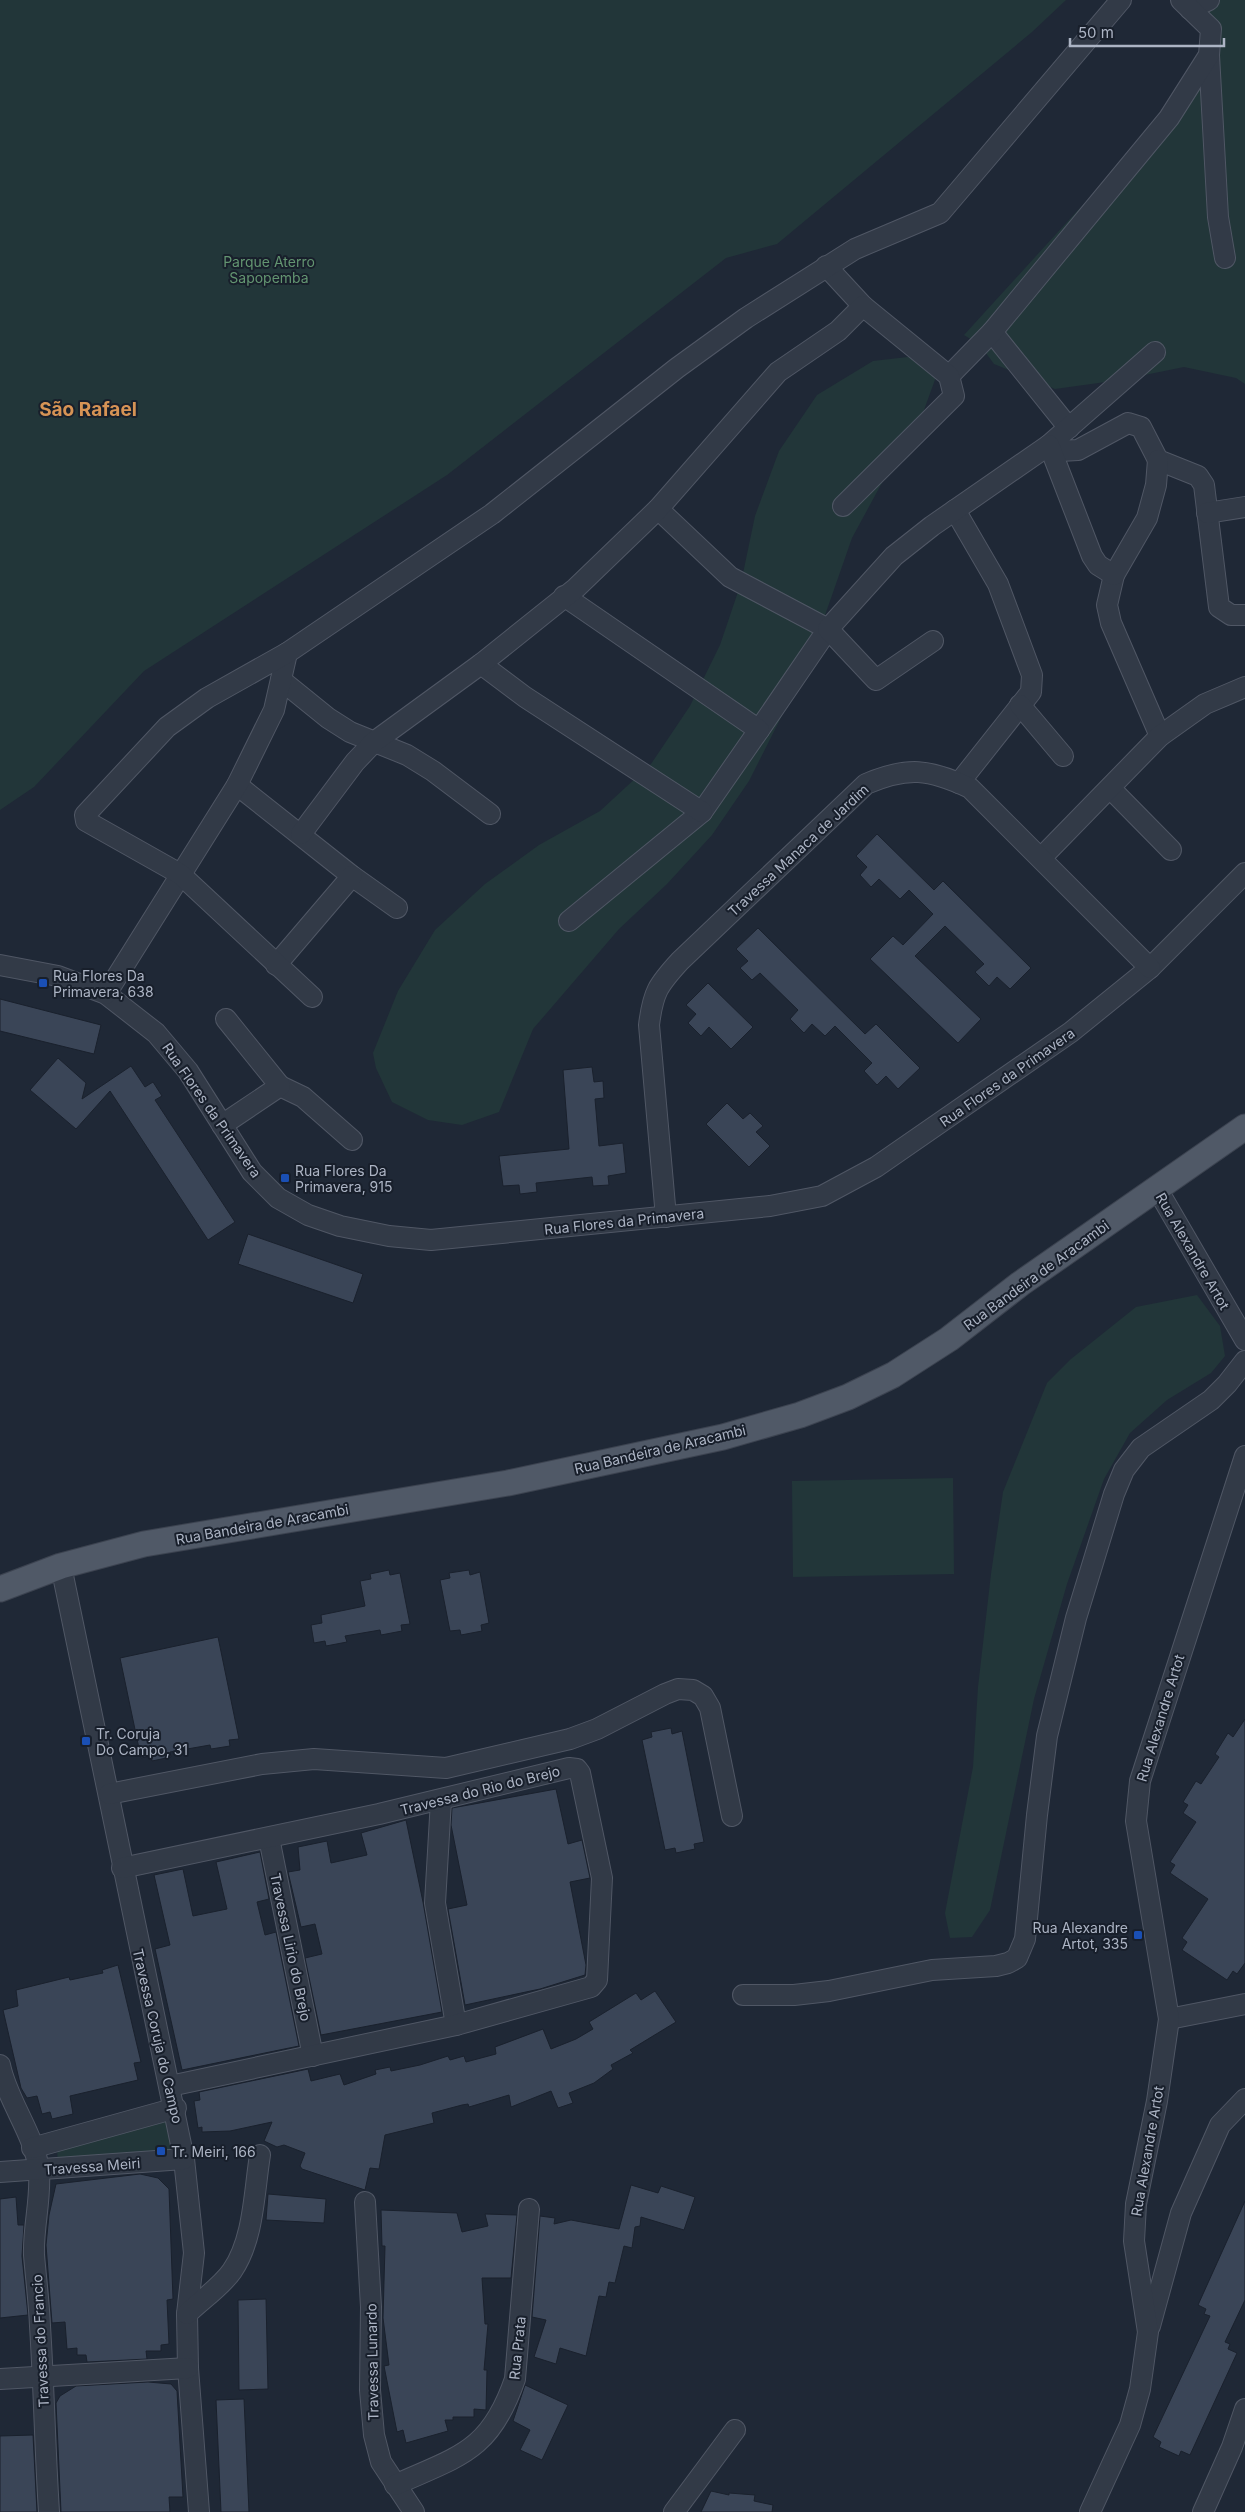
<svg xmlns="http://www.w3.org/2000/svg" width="1245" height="2512" viewBox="0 0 1245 2512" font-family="Inter,sans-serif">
<rect width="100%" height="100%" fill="#1f2836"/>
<g fill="#223639">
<path d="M 0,0 L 1066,0 L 1032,32 L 777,244 L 726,258 L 447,475 L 144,671 L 34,787 L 0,810 Z"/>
<path d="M 1182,0 L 1245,0 L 1245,384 L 1236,378 L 1184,367 L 1120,380 L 1055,389 L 994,364 L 980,345 L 964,335 L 1078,210 L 1175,112 L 1211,29 Z"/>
<path d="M 925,355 L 940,366 L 920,421 L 884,479 L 852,538 L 808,664 L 749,781 L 712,835 L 667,884 L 619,929 L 533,1029 L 499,1112 L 462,1125 L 428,1120 L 392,1102 L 376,1068 L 373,1053 L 398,991 L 435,930 L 485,884 L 539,845 L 600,811 L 651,764 L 690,706 L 720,645 L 741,583 L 755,516 L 779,451 L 817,395 L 873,361 Z"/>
<path d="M 1197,1295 L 1220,1326 L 1225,1356 L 1211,1373 L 1167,1400 L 1130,1433 L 1104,1479 L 1067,1584 L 1034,1699 L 990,1910 L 972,1937 L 950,1938 L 945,1913 L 973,1767 L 978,1687 L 991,1574 L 1003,1492 L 1047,1383 L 1071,1359 L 1136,1307 Z"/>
<path d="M 953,1478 L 954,1574 L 793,1577 L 792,1481 Z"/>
<path d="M 168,2118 L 173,2144 L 170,2152 L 58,2166 L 57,2146 Z"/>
</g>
<g fill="#3a4557" stroke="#1a212d">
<path d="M 877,834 L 934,890 L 943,881 L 1031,968 L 1010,989 L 997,977 L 989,986 L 975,972 L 984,964 L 945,926 L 915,956 L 981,1019 L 958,1043 L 870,959 L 893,936 L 903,945 L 933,914 L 909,890 L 900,899 L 879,879 L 871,887 L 860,875 L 867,867 L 856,856 Z"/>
<path d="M 758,928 L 865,1034 L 876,1024 L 920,1068 L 898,1089 L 886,1076 L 877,1085 L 864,1071 L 872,1063 L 835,1026 L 825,1036 L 812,1024 L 804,1033 L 790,1019 L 798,1010 L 760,973 L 752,980 L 740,968 L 748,961 L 736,949 Z"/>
<path d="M 708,983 L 753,1027 L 731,1049 L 709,1027 L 701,1036 L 688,1023 L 696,1014 L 686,1005 Z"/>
<path d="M 0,999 L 101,1025 L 94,1054 L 0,1031 Z"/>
<path d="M 58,1058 L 86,1083 L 82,1099 L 131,1066 L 145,1087 L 153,1082 L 162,1096 L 155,1100 L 235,1222 L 208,1240 L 110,1091 L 76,1129 L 30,1090 Z"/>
<path d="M 592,1067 L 594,1082 L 603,1081 L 604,1098 L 595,1099 L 599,1146 L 623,1143 L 626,1173 L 608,1176 L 609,1185 L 593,1186 L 592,1177 L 536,1183 L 537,1192 L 520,1194 L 519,1185 L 503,1186 L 499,1156 L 569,1149 L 563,1070 Z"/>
<path d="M 727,1103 L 743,1119 L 750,1113 L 763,1126 L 756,1132 L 770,1146 L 749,1167 L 706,1124 Z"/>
<path d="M 248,1234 L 363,1274 L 353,1303 L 238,1264 Z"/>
<path d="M 389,1570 L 390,1575 L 400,1573 L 410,1624 L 401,1625 L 402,1631 L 381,1635 L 380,1630 L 345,1636 L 347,1642 L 326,1646 L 325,1641 L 314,1643 L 311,1625 L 322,1623 L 321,1615 L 365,1606 L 360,1581 L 371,1579 L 370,1574 Z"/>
<path d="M 469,1570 L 470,1575 L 480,1572 L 489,1623 L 481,1625 L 482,1631 L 461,1635 L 460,1630 L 450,1631 L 440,1580 L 450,1578 L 449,1573 Z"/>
<path d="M 218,1637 L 239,1739 L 229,1740 L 230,1746 L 211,1749 L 210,1745 L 170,1752 L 171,1757 L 152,1761 L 151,1756 L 141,1758 L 120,1658 Z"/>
<path d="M 1245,1719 L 1245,1963 L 1237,1974 L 1233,1971 L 1227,1980 L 1182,1950 L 1187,1942 L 1182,1938 L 1208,1899 L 1170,1873 L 1175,1865 L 1170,1862 L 1196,1822 L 1183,1813 L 1188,1805 L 1183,1802 L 1196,1781 L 1201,1784 L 1219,1757 L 1215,1754 L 1228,1733 L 1233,1737 Z"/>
<path d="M 671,1728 L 672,1734 L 682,1731 L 704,1842 L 694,1844 L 695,1849 L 676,1853 L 675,1848 L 665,1850 L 642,1740 L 652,1737 L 651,1732 Z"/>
<path d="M 556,1789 L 568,1844 L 582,1840 L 590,1878 L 570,1882 L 586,1965 L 585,1975 L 540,1989 L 465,2005 L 448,1909 L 467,1905 L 451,1825 L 452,1808 Z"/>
<path d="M 406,1820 L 423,1902 L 442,2012 L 321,2035 L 305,1958 L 322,1954 L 315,1924 L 301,1927 L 288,1872 L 300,1870 L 298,1847 L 327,1841 L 331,1863 L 367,1855 L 361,1833 Z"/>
<path d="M 260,1852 L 269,1899 L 257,1902 L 265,1935 L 276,1932 L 299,2046 L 182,2070 L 155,1949 L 170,1945 L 154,1875 L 183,1869 L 193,1916 L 227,1909 L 216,1862 Z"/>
<path d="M 118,1965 L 141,2062 L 134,2063 L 138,2080 L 70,2096 L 73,2114 L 52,2119 L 50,2112 L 42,2114 L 37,2096 L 27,2098 L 21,2088 L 3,2010 L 18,2006 L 16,1990 L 69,1977 L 70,1980 L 103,1973 L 102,1970 Z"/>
<path d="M 655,1991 L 676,2022 L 630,2050 L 633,2053 L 611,2065 L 613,2069 L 594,2083 L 569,2093 L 573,2103 L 558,2108 L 551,2091 L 511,2107 L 509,2095 L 469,2107 L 468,2104 L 462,2105 L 432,2113 L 434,2123 L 385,2135 L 379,2169 L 370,2168 L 365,2190 L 302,2169 L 300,2166 L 305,2153 L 284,2145 L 277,2147 L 264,2141 L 272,2122 L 230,2131 L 202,2132 L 202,2127 L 198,2128 L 194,2101 L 200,2100 L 199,2092 L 308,2069 L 311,2081 L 340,2074 L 344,2085 L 376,2074 L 375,2070 L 390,2067 L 391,2071 L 420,2065 L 448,2056 L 450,2060 L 464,2056 L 466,2062 L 496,2054 L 495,2047 L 543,2029 L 551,2049 L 576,2039 L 593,2029 L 589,2022 L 636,1993 L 641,2000 Z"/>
<path d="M 140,2174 L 158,2178 L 169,2189 L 173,2299 L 167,2300 L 169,2344 L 161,2345 L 161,2351 L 146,2351 L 147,2359 L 87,2362 L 86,2355 L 77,2355 L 77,2348 L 67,2349 L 65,2322 L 52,2323 L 46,2245 L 49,2215 L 56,2184 Z"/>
<path d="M 631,2185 L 658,2193 L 661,2186 L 695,2197 L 684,2230 L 641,2217 L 640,2226 L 635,2227 L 632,2248 L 624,2246 L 615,2283 L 609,2282 L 606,2297 L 599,2296 L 586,2356 L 560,2348 L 556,2364 L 534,2357 L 546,2320 L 532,2317 L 540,2216 L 555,2218 L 554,2224 L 571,2220 L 619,2229 Z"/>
<path d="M 268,2194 L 326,2199 L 324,2223 L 266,2220 Z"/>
<path d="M 16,2197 L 18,2225 L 24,2225 L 22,2256 L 28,2315 L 0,2318 L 0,2199 Z"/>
<path d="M 1245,2201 L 1245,2300 L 1225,2342 L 1230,2344 L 1228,2349 L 1237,2353 L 1190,2455 L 1181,2451 L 1179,2456 L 1159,2447 L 1161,2442 L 1153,2437 L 1210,2316 L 1204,2314 L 1206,2309 L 1198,2305 Z"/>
<path d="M 381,2210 L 457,2213 L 462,2232 L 488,2226 L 485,2214 L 517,2215 L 511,2278 L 482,2278 L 485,2324 L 488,2324 L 484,2370 L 487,2370 L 486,2410 L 474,2409 L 474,2417 L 453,2417 L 453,2420 L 445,2420 L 448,2431 L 406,2443 L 403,2430 L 397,2432 L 384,2366 L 389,2365 L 383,2318 L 385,2246 L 382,2246 Z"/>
<path d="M 266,2299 L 268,2389 L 239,2390 L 238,2300 Z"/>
<path d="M 148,2382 L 171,2384 L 177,2391 L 183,2497 L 169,2497 L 170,2512 L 61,2512 L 56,2403 L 60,2396 L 76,2386 Z"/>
<path d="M 525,2385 L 568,2405 L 542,2460 L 520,2450 L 530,2430 L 513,2421 Z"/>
<path d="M 244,2399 L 249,2512 L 221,2512 L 216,2400 Z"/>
<path d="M 33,2435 L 37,2512 L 0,2512 L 0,2436 Z"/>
<path d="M 711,2491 L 729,2495 L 729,2493 L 755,2495 L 754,2501 L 773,2505 L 772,2512 L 701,2512 Z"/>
</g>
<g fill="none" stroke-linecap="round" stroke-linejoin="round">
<defs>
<g id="minor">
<path d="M 1190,9 L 1209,0"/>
<path d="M 1209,55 L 1218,217 L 1225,258"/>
<path d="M 826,266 L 863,306"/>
<path d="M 992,332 L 1069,428"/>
<path d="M 1155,352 L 1049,445 L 1060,451 L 1078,450 L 1128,423 L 1141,427 L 1158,460 L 1198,476 L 1204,485 L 1219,607 L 1231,615 L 1245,615"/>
<path d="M 949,376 L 992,332 L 1169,118 L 1209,55 L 1211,29 L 1181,0"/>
<path d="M 658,509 L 730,577 L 828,629 L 759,730"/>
<path d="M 955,510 L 998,584 L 1032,675 L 1031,692 L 959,783"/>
<path d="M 1207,513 L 1245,507"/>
<path d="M 1114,575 L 1107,605 L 1111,623 L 1160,736"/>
<path d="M 564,596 L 759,730 L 702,812 L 569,921"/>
<path d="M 933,641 L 876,680 L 828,629 L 894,556 L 932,526 L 1049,445 L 1092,556 L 1098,565 L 1114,575 L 1147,518 L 1156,485 L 1158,460"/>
<path d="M 481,664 L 525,697 L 702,812"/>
<path d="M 281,680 L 328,718 L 350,732 L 407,755 L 433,771 L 490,814"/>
<path d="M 1020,705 L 1063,756"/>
<path d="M 237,785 L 352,876 L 397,908"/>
<path d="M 1110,788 L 1171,850"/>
<path d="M 301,834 L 355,762 L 374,742 L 481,664 L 576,588 L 658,509 L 778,372 L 838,331 L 863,306 L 949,376 L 954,396 L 843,506"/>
<path d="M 1041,858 L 1160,736 L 1205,704 L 1245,687"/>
<path d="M 0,965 L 58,976 L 106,994 L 156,1033 L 188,1071 L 252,1172 L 278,1198 L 308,1215 L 340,1226 L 389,1236 L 431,1240 L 770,1206 L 822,1196 L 876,1167 L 1071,1032 L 1150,968 L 1245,873"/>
<path d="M 276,965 L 352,876"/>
<path d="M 106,994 L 237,785 L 274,710 L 287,653"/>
<path d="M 312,997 L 180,874 L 86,821 L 85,815 L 167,727 L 207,698 L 287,653 L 492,514 L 677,368 L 746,318 L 855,249 L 940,213 L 1121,0"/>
<path d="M 280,1086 L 303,1097 L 352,1140"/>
<path d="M 222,1125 L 280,1086 L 226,1019"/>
<path d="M 1156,1187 L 1245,1340"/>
<path d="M 666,1217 L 649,1025 C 653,992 658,985 680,961 L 866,784 C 908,766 929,769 970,788 L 1150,968"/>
<path d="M 61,1566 L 184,2159 L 194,2253 L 187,2314 L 188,2368 L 199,2512"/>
<path d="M 109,1794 L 262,1764 L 314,1759 L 446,1768 L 570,1739 L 597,1729 L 665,1694 L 678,1689 L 693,1690 L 703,1696 L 710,1708 L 732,1816"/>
<path d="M 441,1800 L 435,1903 L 456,2025"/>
<path d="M 269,1838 L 313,2056"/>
<path d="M 122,1868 L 379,1814 L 569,1768 L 577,1769 L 580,1773 L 602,1878 L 597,1980 L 591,1987 L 456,2025 L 170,2086"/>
<path d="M 743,1995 L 794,1995 L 829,1991 L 932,1970 L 996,1966 L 1008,1963 L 1017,1958 L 1025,1939 L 1037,1815 L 1047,1736 L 1076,1618 L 1114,1494 L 1124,1470 L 1141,1448 L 1211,1400 L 1227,1384 L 1245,1361"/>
<path d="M 1169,2019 L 1245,2004"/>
<path d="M 0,2065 C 7,2101 36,2136 39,2172 C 41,2200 33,2227 34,2255 C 36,2279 39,2302 40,2326 C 44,2388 45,2450 49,2512"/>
<path d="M 32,2148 L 176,2108"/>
<path d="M 0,2172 L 184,2159"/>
<path d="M 365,2202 L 371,2307 L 370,2390 L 374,2435 L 381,2462 L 414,2512"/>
<path d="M 187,2314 C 201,2300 221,2287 232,2271 C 254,2239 254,2192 260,2155"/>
<path d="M 1150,2326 L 1181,2213 L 1220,2125 L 1245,2099"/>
<path d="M 0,2379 L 188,2368"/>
<path d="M 395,2485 C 459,2456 490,2452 515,2379 L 529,2209"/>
<path d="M 674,2512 L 735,2430"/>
<path d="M 1090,2512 L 1130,2425 L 1140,2389 L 1148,2332 L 1134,2241 L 1136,2204 L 1157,2101 L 1169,2019 L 1136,1821 L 1140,1781 L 1245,1456"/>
<path d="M 1203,2512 L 1232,2447 L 1245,2409"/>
</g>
<path id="major" d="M 0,1589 L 61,1566 L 144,1544 L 508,1483 L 723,1437 L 800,1415 L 848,1397 L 893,1375 L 949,1339 L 1020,1284 L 1245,1127"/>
</defs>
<use href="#minor" stroke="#505765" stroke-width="22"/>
<use href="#major" stroke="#3c4350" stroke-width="27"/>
<use href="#minor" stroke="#323a47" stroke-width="20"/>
<use href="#major" stroke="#505967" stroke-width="25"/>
</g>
<g fill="#1a4fb4" stroke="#181f2b" stroke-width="2">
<rect x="38" y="978" width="10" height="10" rx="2.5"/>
<rect x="280" y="1173" width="10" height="10" rx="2.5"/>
<rect x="81" y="1736" width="10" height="10" rx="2.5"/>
<rect x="1133" y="1930" width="10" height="10" rx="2.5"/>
<rect x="156" y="2146" width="10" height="10" rx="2.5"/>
</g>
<g text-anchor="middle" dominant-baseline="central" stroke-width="4" stroke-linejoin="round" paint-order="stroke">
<g font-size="14" fill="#639571" stroke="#181f2b">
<text x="269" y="261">Parque Aterro<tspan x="269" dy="16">Sapopemba</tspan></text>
</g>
<g font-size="14" fill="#acb4c4" stroke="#181f2b">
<text transform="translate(798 850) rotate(-43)">Travessa Manaca de Jardim</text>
<text transform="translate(1007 1077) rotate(-35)">Rua Flores da Primavera</text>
<text transform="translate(212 1110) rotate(55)">Rua Flores da Primavera</text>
<text transform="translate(624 1221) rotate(-6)">Rua Flores da Primavera</text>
<text transform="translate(1193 1251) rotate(60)">Rua Alexandre Artot</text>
<text transform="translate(1036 1275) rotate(-36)">Rua Bandeira de Aracambi</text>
<text transform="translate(660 1449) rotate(-13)">Rua Bandeira de Aracambi</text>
<text transform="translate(262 1524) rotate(-10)">Rua Bandeira de Aracambi</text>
<text transform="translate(1160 1718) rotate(-73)">Rua Alexandre Artot</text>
<text transform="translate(480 1790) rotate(-14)">Travessa do Rio do Brejo</text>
<text transform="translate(291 1947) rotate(78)">Travessa Lirio do Brejo</text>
<text transform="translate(158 2036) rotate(77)">Travessa Coruja do Campo</text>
<text transform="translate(1147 2151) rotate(-80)">Rua Alexandre Artot</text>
<text transform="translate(92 2166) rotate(-4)">Travessa Meiri</text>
<text transform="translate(40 2341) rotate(-93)">Travessa do Francio</text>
<text transform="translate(517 2348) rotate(-84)">Rua Prata</text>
<text transform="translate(372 2362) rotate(-91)">Travessa Lunardo</text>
</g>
<g font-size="14" fill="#acb4c4" stroke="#181f2b" text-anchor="start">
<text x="53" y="975">Rua Flores Da<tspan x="53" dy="16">Primavera, 638</tspan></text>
<text x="295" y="1170">Rua Flores Da<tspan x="295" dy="16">Primavera, 915</tspan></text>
<text x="96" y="1733">Tr. Coruja<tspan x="96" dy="16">Do Campo, 31</tspan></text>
<text x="1128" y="1927" text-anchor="end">Rua Alexandre<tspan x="1128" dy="16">Artot, 335</tspan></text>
<text x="171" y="2151">Tr. Meiri, 166</text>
</g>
<g font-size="19" font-weight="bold" fill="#d69355" stroke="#181f2b">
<text x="88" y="409">São Rafael</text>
</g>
</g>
<path d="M1070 38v8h154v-8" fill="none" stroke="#acb4c4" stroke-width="2.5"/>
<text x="1078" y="38" font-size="15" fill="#acb4c4" stroke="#181f2b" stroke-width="4" paint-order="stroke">50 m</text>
</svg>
